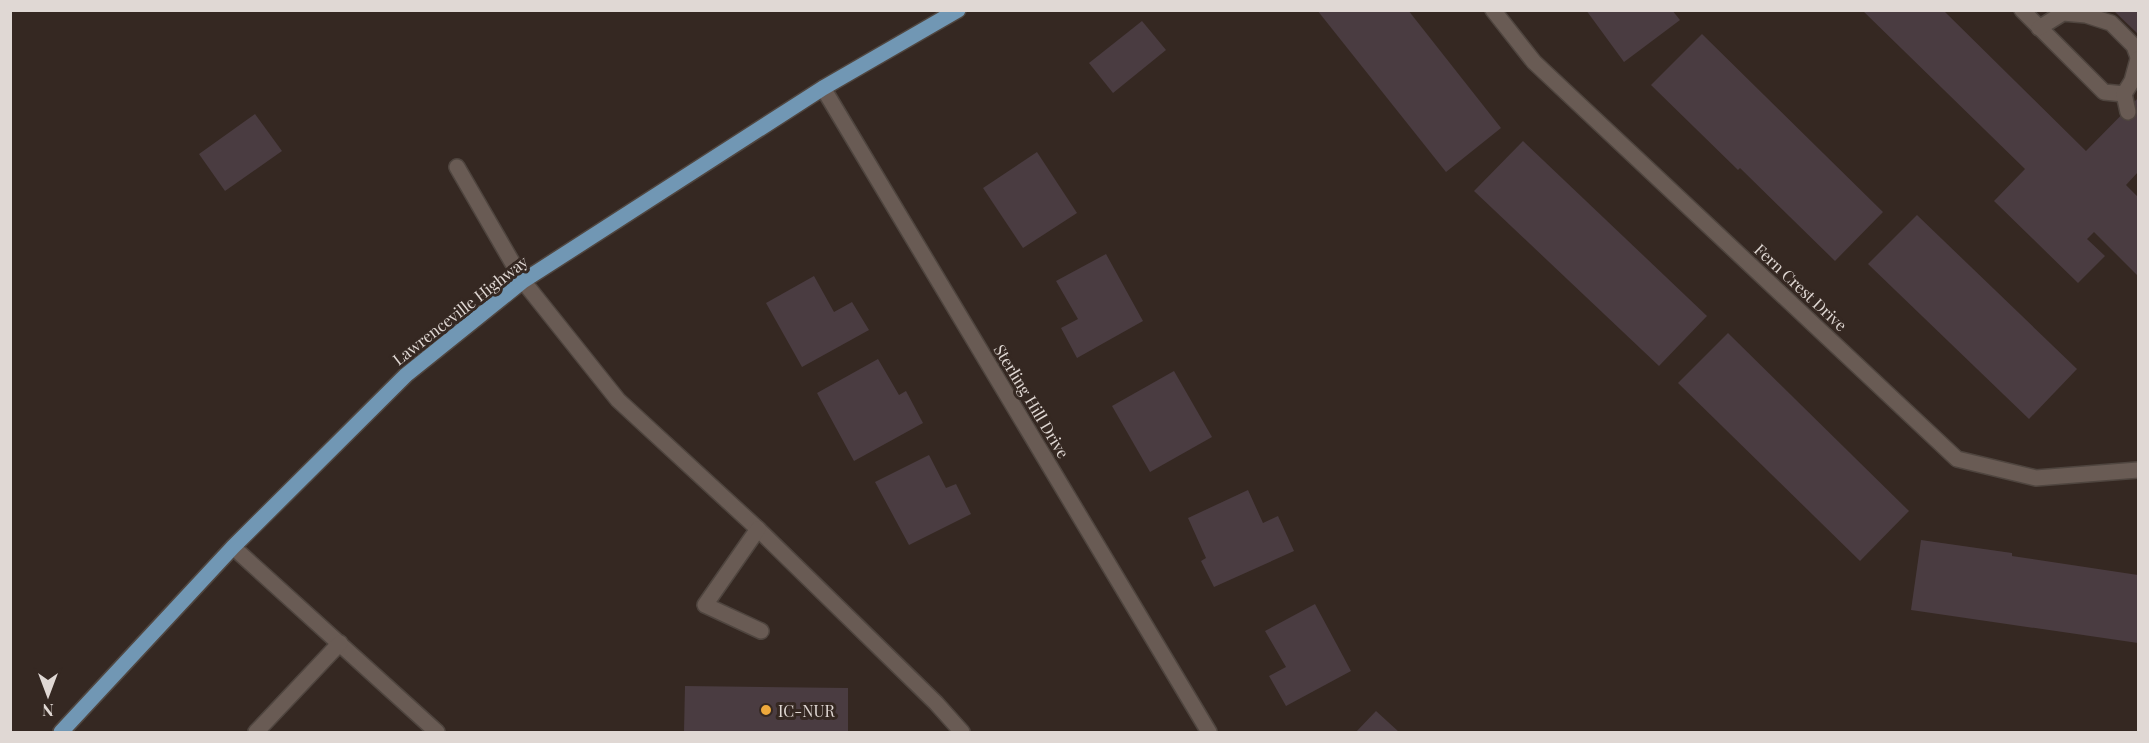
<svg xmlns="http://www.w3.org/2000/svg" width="2149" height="743" viewBox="0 0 2149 743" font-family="'Playfair Display',serif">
<rect width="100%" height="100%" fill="#352822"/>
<g fill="#4a3c41">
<path d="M 1317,10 L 1408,10 L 1501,128 L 1446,172 Z"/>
<path d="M 1586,10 L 1672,10 L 1680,20 L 1624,62 Z"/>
<path d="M 1862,10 L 1943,10 L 2086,151 L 2138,98 L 2138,172 L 2126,185 L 2138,197 L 2138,276 L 2094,232 L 2087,239 L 2105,256 L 2078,283 L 1994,201 L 2025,169 Z"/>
<path d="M 2113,10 L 2138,10 L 2138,34 Z"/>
<path d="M 1142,21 L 1166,50 L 1113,93 L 1089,63 Z"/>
<path d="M 1702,34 L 1883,212 L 1835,261 L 1740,168 L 1738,170 L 1651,85 Z"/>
<path d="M 255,114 L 282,151 L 225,191 L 199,154 Z"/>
<path d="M 1523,141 L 1707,316 L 1659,366 L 1474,191 Z"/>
<path d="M 1037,152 L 1077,213 L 1023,248 L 983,188 Z"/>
<path d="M 1917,215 L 2077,369 L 2029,419 L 1868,264 Z"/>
<path d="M 1106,254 L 1143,321 L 1077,358 L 1061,328 L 1078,319 L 1056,281 Z"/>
<path d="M 814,276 L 834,312 L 852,302 L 869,330 L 802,367 L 766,303 Z"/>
<path d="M 1728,333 L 1909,511 L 1860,561 L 1678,383 Z"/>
<path d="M 878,359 L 899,395 L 906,391 L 923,423 L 854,461 L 817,393 Z"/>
<path d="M 1174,371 L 1212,437 L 1150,472 L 1112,406 Z"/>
<path d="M 929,455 L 946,488 L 956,484 L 971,514 L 909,545 L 875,482 Z"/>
<path d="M 1248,490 L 1263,523 L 1278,516 L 1294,551 L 1214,587 L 1201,561 L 1206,558 L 1188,518 Z"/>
<path d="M 1921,540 L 2012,553 L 2012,556 L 2138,575 L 2138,643 L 1911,610 Z"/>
<path d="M 1315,604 L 1351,671 L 1286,706 L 1269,676 L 1286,667 L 1265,631 Z"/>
<path d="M 685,686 L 848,688 L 848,732 L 684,732 Z"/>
<path d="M 1376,711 L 1399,732 L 1356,732 Z"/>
</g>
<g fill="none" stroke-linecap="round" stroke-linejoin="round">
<defs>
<g id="lane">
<path d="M 2022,10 L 2104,92 L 2124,94"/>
<path d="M 2039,28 L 2063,13 L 2086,15 L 2111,23 L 2134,46 L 2138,57"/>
<path d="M 2128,112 L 2124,94 L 2132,81 L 2138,59"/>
<path d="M 457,167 L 523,281 L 618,400 L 758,529 L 936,703 L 962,732"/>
<path d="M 758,529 L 705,605 L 761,631"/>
<path d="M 233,547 L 437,732"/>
<path d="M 256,732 L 340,643"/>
</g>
<g id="street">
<path d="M 1493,10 L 1534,62 L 1957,459 L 2036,478 L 2138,470"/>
<path d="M 823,88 L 1209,732"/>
</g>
<path id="primary" d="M 61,732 L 233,547 L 406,375 L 523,281 L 823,88 L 958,10"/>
</defs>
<use href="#lane" stroke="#4f453f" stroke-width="18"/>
<use href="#street" stroke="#4f453f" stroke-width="18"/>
<use href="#primary" stroke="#4f453f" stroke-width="18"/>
<use href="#lane" stroke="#695b54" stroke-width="15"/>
<use href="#street" stroke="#695b54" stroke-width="15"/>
<use href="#primary" stroke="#7197b4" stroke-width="15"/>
</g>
<circle fill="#eda83c" stroke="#352822" stroke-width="2" cx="766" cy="710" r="6"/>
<g text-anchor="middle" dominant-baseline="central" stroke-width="6" stroke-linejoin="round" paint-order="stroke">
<g font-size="16" fill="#e0d8d4" stroke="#352822">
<text transform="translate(1801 287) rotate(43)">Fern Crest Drive</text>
<text transform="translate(460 310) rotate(-38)">Lawrenceville Highway</text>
<text transform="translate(1032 401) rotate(59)">Sterling Hill Drive</text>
</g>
<g font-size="16" fill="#e0d8d4" stroke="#352822" text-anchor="start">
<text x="778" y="710">IC-NUR</text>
</g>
</g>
<rect width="2149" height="743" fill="none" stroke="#e0d8d4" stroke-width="24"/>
<g transform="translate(48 695) rotate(180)" stroke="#352822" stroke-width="4.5" paint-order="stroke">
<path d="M0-4.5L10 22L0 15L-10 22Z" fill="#e0d8d4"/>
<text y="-9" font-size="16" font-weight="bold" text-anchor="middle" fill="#e0d8d4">N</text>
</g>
</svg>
